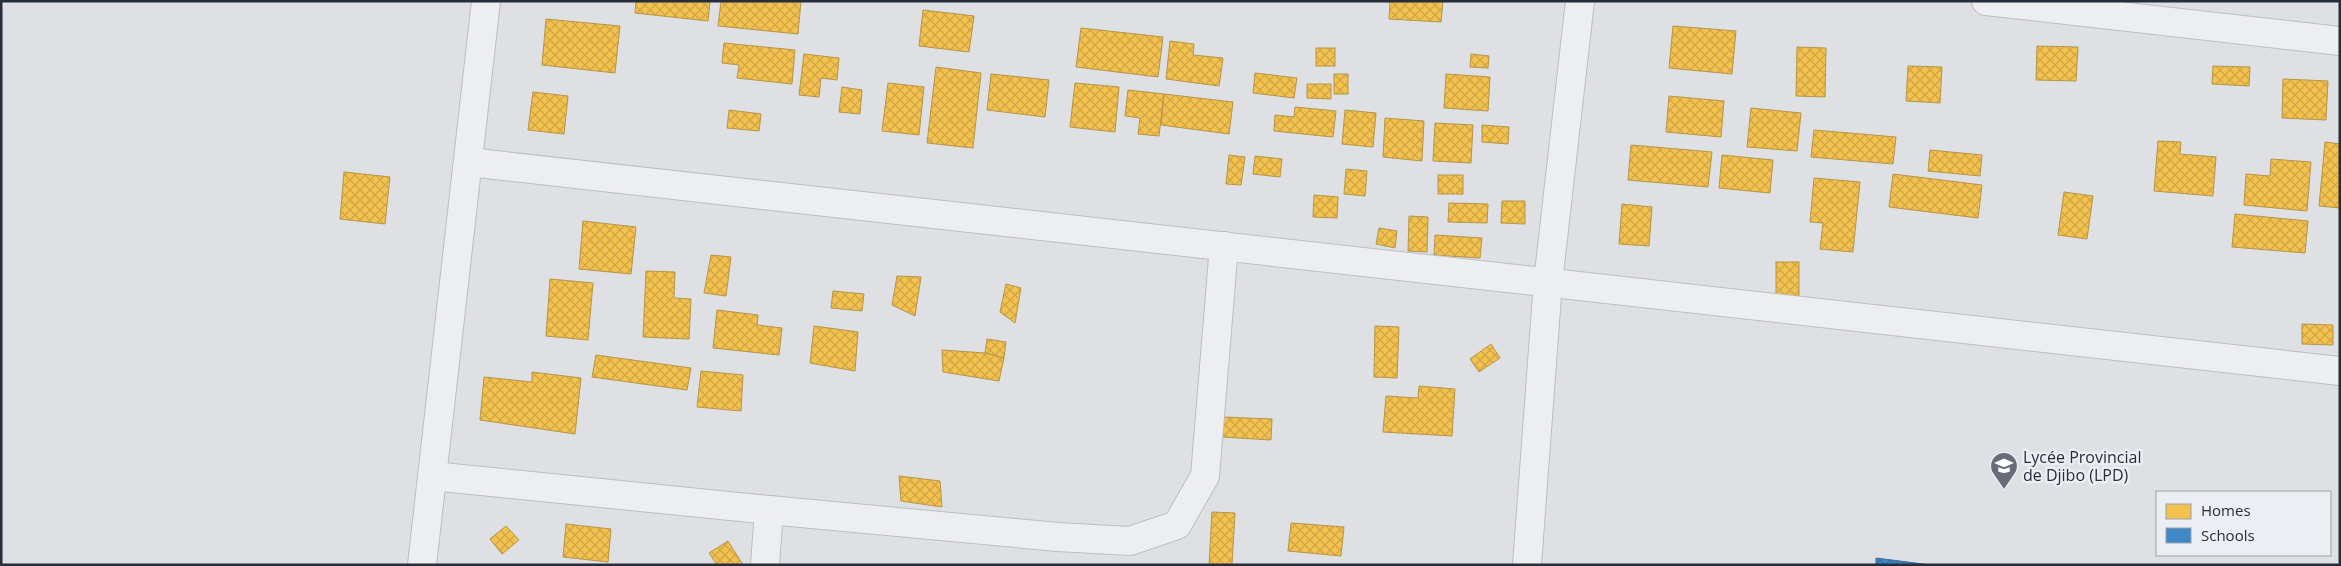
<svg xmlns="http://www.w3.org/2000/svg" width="2341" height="566" viewBox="0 0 2341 566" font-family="'Open Sans',sans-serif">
<defs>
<pattern id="homes-cross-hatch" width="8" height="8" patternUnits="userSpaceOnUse" patternTransform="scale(1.25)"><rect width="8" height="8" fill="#f2c14e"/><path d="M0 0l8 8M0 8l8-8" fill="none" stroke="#d0a645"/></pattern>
<pattern id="schools-cross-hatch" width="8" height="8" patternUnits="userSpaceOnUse" patternTransform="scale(1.25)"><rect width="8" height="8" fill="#3f88c5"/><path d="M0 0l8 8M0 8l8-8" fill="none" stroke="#3570a1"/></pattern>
</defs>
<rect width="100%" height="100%" fill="#dee0e3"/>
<g fill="url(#homes-cross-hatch)" stroke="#b59548">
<path d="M 636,1 L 710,1 L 708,21 L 635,13 Z"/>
<path d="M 721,1 L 801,1 L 798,34 L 718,26 Z"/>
<path d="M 1390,1 L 1443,1 L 1441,22 L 1389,19 Z"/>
<path d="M 923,10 L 974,16 L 969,52 L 919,46 Z"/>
<path d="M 546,19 L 620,26 L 615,73 L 542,65 Z"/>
<path d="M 1673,26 L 1736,31 L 1732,74 L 1669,68 Z"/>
<path d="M 1081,28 L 1163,37 L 1158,77 L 1076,67 Z"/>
<path d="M 1170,41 L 1194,44 L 1193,55 L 1223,58 L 1219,86 L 1166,79 Z"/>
<path d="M 724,43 L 795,50 L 792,84 L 737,78 L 739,65 L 722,63 Z"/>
<path d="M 2037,46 L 2078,47 L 2076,81 L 2036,80 Z"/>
<path d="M 1797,47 L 1826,48 L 1825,97 L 1796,96 Z"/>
<rect x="1316" y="48" width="19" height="18"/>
<path d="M 804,54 L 839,58 L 837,80 L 821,78 L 819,97 L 799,95 Z"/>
<path d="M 1471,54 L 1489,56 L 1488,68 L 1470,67 Z"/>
<path d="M 1908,66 L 1942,67 L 1940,103 L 1906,101 Z"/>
<path d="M 2213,66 L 2250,67 L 2249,86 L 2212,84 Z"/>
<path d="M 936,67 L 981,73 L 973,148 L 927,143 Z"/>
<path d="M 1255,73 L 1297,78 L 1294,98 L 1253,93 Z"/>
<path d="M 991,74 L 1049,80 L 1045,117 L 987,110 Z"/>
<rect x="1334" y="74" width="14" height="20"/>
<path d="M 1446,74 L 1490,77 L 1488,111 L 1444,108 Z"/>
<path d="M 2283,79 L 2328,81 L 2326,120 L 2282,118 Z"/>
<path d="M 888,83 L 924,87 L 919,135 L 882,131 Z"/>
<path d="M 1075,83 L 1119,87 L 1115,132 L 1070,127 Z"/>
<path d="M 1307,84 L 1331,84 L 1331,99 L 1307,98 Z"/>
<path d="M 842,87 L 862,90 L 860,114 L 839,112 Z"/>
<path d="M 1128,90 L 1164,94 L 1159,136 L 1138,134 L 1140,118 L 1125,116 Z"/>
<path d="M 533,92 L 568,96 L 564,134 L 528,130 Z"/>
<path d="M 1164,94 L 1233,102 L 1229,134 L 1161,125 Z"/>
<path d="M 1669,96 L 1724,101 L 1721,137 L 1666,132 Z"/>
<path d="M 1295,107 L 1336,111 L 1333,137 L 1274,131 L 1275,115 L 1294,117 Z"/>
<path d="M 1751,108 L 1801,113 L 1797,151 L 1747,147 Z"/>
<path d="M 729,110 L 761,114 L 759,131 L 727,128 Z"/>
<path d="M 1345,110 L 1376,113 L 1373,147 L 1342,144 Z"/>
<path d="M 1385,118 L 1424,121 L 1422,161 L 1383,157 Z"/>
<path d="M 1435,123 L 1473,125 L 1471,163 L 1433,161 Z"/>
<path d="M 1482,125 L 1509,127 L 1508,144 L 1482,142 Z"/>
<path d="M 1814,130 L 1896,137 L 1893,164 L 1811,157 Z"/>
<path d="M 2158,141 L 2181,142 L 2180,154 L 2216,157 L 2213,196 L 2154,191 Z"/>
<path d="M 2325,142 L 2340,144 L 2340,208 L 2319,206 Z"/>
<path d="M 1631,145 L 1712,152 L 1708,187 L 1628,180 Z"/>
<path d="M 1930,150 L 1982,155 L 1980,176 L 1928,171 Z"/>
<path d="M 1229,155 L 1245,157 L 1241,185 L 1226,184 Z"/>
<path d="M 1722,155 L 1773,160 L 1770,193 L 1719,188 Z"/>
<path d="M 1255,156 L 1282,159 L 1280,177 L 1253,174 Z"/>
<path d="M 2271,159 L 2311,162 L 2307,211 L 2244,205 L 2246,174 L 2270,176 Z"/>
<path d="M 1346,169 L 1367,171 L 1365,196 L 1344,194 Z"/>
<path d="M 344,172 L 390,177 L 385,224 L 340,219 Z"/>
<path d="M 1893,174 L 1982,185 L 1978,218 L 1889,207 Z"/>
<rect x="1438" y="175" width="25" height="19"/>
<path d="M 1814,178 L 1860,182 L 1853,252 L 1820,249 L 1823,223 L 1810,222 Z"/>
<path d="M 2064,192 L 2093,196 L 2087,239 L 2058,235 Z"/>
<path d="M 1314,195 L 1338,197 L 1337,218 L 1313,217 Z"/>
<path d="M 1502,201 L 1525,201 L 1525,224 L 1501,223 Z"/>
<path d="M 1449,203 L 1488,204 L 1487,223 L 1448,222 Z"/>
<path d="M 1622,204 L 1652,207 L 1649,246 L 1619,244 Z"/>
<path d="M 2235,214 L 2308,221 L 2305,253 L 2232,247 Z"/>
<path d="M 1409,216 L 1428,217 L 1427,252 L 1408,251 Z"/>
<path d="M 583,221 L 636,227 L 631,274 L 579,269 Z"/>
<path d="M 1379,228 L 1397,231 L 1395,248 L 1376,244 Z"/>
<path d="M 1435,235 L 1482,238 L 1480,258 L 1434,255 Z"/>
<path d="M 711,255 L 731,257 L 726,296 L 704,293 Z"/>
<rect x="1776" y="262" width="23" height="34"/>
<path d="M 646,271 L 675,272 L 674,298 L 691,299 L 689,339 L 643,337 Z"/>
<path d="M 897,276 L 921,277 L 915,316 L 892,305 Z"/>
<path d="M 550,279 L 593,283 L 588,340 L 546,336 Z"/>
<path d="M 1006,284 L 1021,288 L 1015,323 L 1000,312 Z"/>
<path d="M 833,291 L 864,294 L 862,311 L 831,308 Z"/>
<path d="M 717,310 L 758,315 L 757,325 L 782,328 L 779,355 L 713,348 Z"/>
<path d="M 2302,324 L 2333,325 L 2333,345 L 2302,344 Z"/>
<path d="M 814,326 L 858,332 L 855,371 L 810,363 Z"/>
<path d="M 1375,326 L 1399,327 L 1397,378 L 1374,377 Z"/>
<path d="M 987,339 L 1006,342 L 1004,358 L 985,353 Z"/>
<path d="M 1491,344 L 1500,358 L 1479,372 L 1470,359 Z"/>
<path d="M 942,350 L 985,353 L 1004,358 L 999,381 L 943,372 Z"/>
<path d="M 596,355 L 691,368 L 687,390 L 592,377 Z"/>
<path d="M 701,371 L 743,375 L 741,411 L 697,407 Z"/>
<path d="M 532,372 L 581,378 L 575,434 L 480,420 L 484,377 L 532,382 Z"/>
<path d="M 1419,386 L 1455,389 L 1452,436 L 1383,432 L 1386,396 L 1418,398 Z"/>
<path d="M 1223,417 L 1272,419 L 1271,440 L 1222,437 Z"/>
<path d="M 899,476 L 940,481 L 942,507 L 901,501 Z"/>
<path d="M 1212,512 L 1235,513 L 1232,565 L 1209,565 Z"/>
<path d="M 1291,523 L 1344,527 L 1341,556 L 1288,551 Z"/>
<path d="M 566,524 L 611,529 L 608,562 L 563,557 Z"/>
<path d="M 506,526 L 519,540 L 502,554 L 490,539 Z"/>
<path d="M 728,541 L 743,565 L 717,565 L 709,553 Z"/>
</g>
<path fill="url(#schools-cross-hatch)" stroke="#386d9c" d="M 1876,558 L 1931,565 L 1876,565 Z"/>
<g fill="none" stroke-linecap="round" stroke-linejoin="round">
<defs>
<g id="minor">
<path d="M 1986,1 L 2340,41"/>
<path d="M 468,162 L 2340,371"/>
<path d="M 432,476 L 769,510 L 1058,537 L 1130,541 L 1177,525 L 1205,476 L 1224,246"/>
<path d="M 422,565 L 486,1"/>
<path d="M 765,565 L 769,510"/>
<path d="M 1527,565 L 1548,282 L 1580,1"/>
</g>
</defs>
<use href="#minor" stroke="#bcbec1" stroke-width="30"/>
<use href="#minor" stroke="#edeef0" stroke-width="28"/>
</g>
<defs>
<symbol id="school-pin" viewBox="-11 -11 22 30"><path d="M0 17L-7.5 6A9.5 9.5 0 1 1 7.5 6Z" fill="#676c76" stroke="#ebeef3"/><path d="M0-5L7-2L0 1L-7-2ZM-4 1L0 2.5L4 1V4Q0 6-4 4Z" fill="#fff"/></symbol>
</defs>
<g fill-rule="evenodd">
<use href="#school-pin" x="1988" y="450" width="32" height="43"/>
</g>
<g text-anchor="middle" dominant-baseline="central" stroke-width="5" stroke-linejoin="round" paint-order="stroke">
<g font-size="16" fill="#272e3b" stroke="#ebeef3" text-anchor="start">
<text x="2023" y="457">Lycée Provincial<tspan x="2023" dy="18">de Djibo (LPD)</tspan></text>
</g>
</g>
<rect width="2341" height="566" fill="none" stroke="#272e3b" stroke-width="5"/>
<rect x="2156" y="491" width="175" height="65" fill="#ebeef3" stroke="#9da1a9"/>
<rect x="2166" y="504" width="25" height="15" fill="#f2c14e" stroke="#9da1a9"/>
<text x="2201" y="516" font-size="15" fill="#272e3b">Homes</text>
<rect x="2166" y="528" width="25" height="15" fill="#3f88c5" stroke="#9da1a9"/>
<text x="2201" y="541" font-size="15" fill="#272e3b">Schools</text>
</svg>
